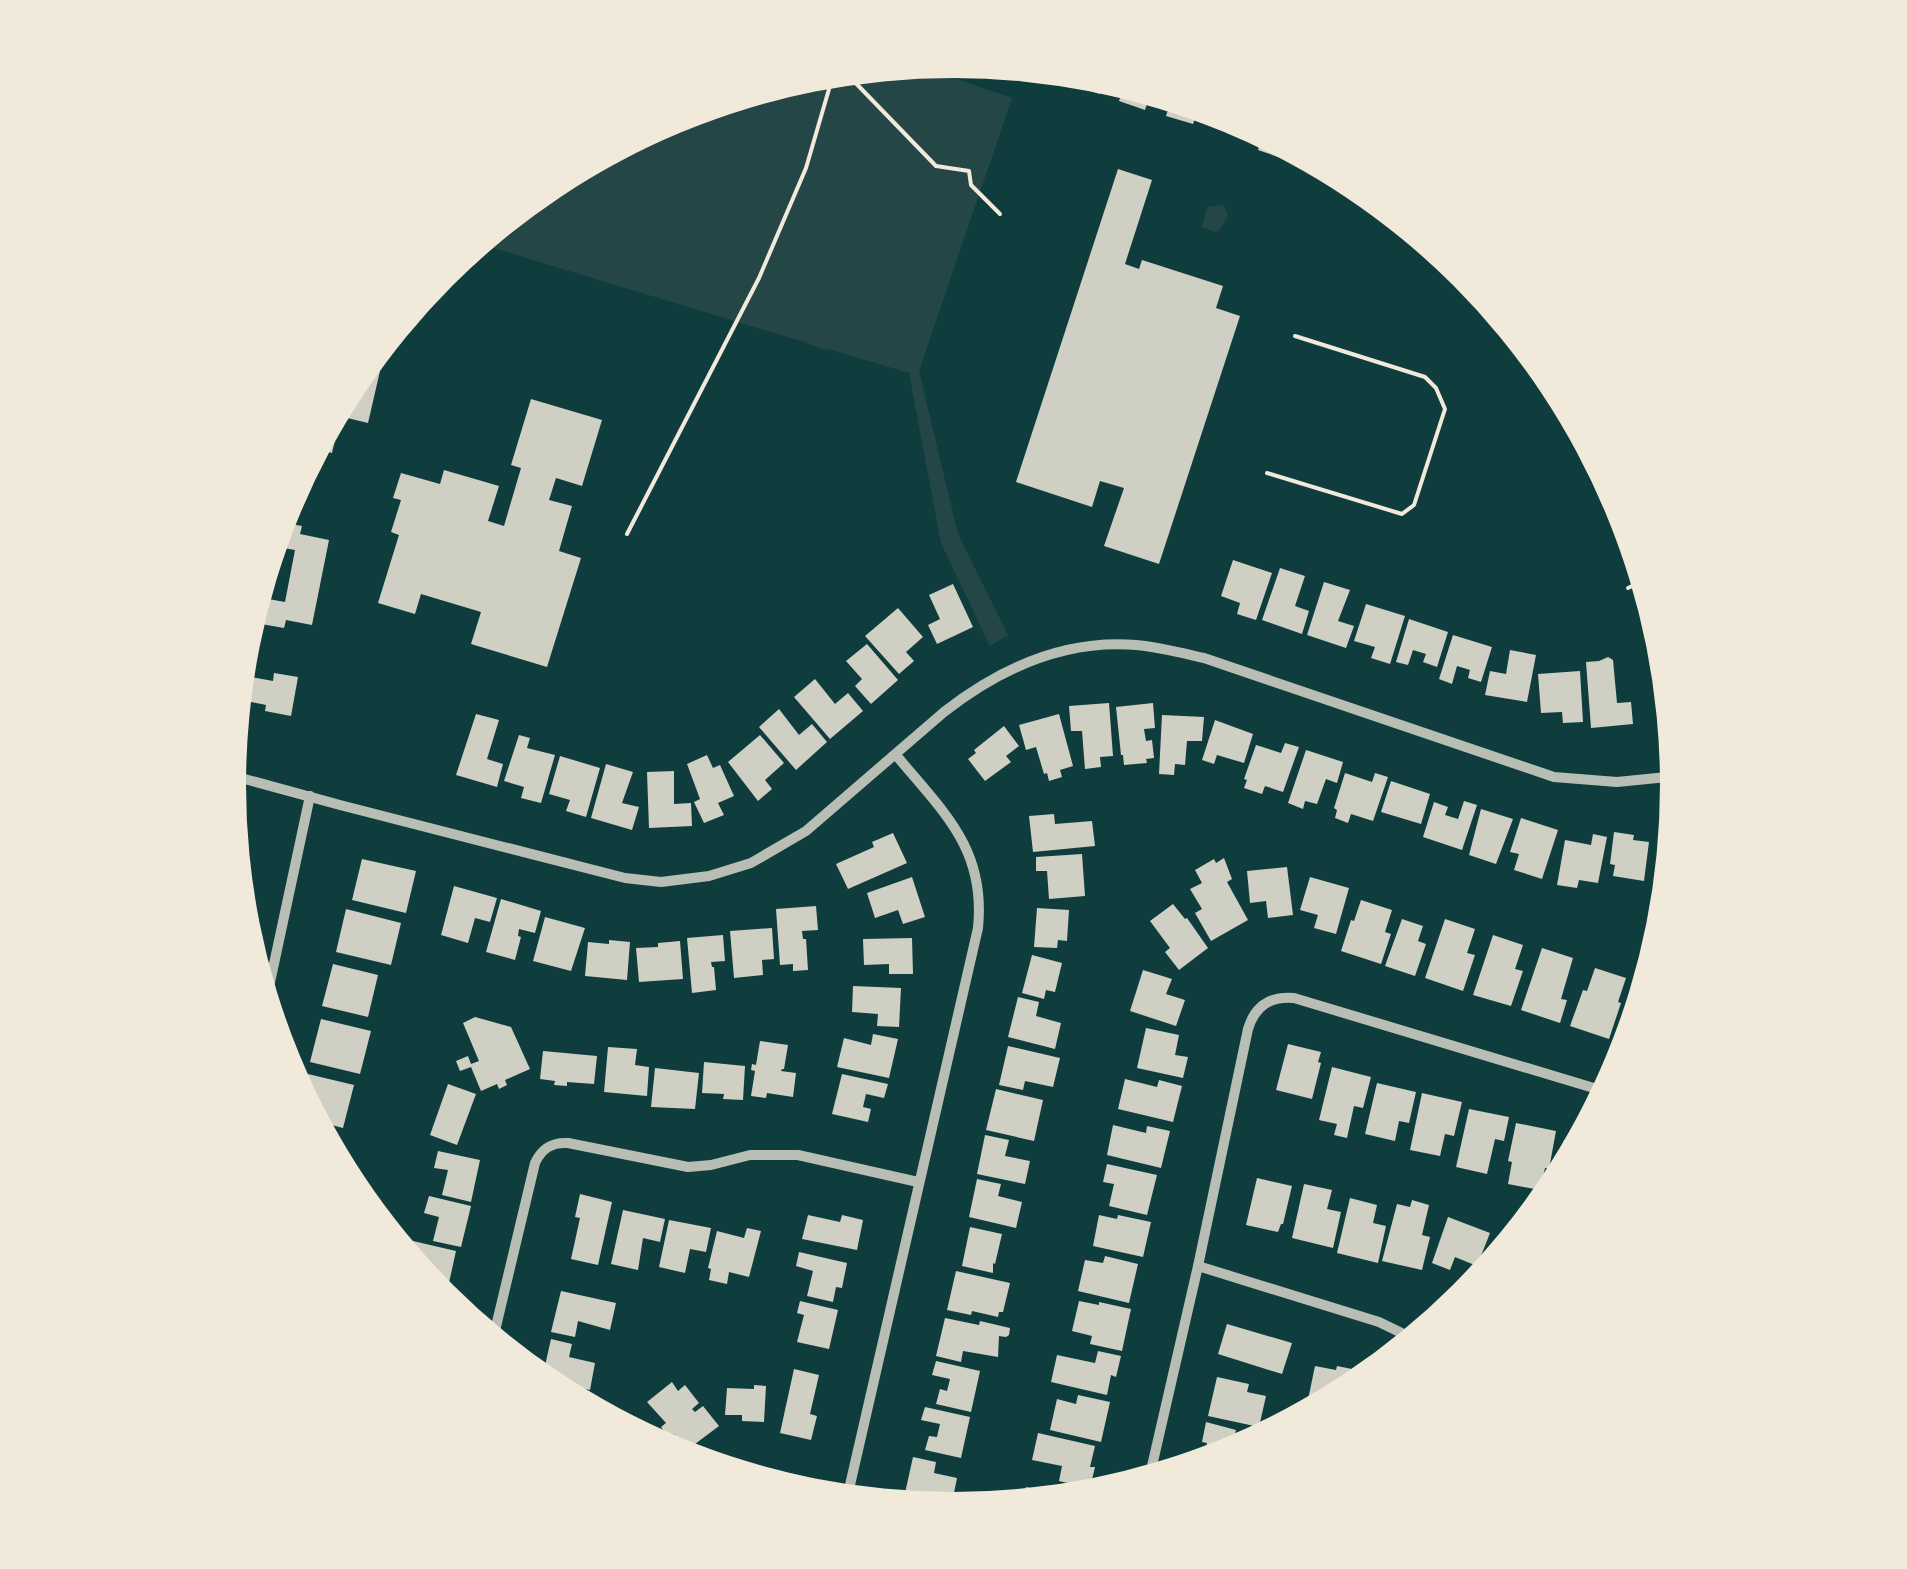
<svg xmlns="http://www.w3.org/2000/svg" width="1907" height="1569" viewBox="0 0 1907 1569" font-family="'Nunito Sans',sans-serif">
<rect width="100%" height="100%" fill="#0f3d3e"/>
<g fill="#244646">
<path d="M 912,64 L 1012,98 L 919,371 L 958,534 L 1008,635 L 990,646 L 941,543 L 909,373 L 829,349 L 824,350 L 804,342 L 477,243 L 551,182 L 677,115 L 813,74 Z"/>
<path d="M 1219,205 L 1224,206 L 1228,215 L 1220,230 L 1215,232 L 1202,227 L 1207,207 Z"/>
</g>
<g fill="#cfcfc3">
<path d="M 1077,72 L 1105,77 L 1100,94 L 1073,86 Z"/>
<path d="M 1125,83 L 1151,91 L 1145,110 L 1119,101 Z"/>
<path d="M 1172,97 L 1199,106 L 1193,124 L 1166,116 Z"/>
<path d="M 1218,111 L 1231,115 L 1256,129 L 1253,139 L 1213,126 Z"/>
<path d="M 1263,133 L 1288,146 L 1284,159 L 1258,150 Z"/>
<path d="M 1118,169 L 1152,180 L 1125,264 L 1139,269 L 1142,260 L 1223,286 L 1216,308 L 1240,316 L 1159,564 L 1104,546 L 1124,488 L 1100,481 L 1092,507 L 1016,482 Z"/>
<path d="M 373,356 L 383,358 L 368,423 L 339,416 L 343,397 L 351,382 Z"/>
<path d="M 531,399 L 602,420 L 582,486 L 556,478 L 549,500 L 572,506 L 559,551 L 581,558 L 547,667 L 471,644 L 481,612 L 421,594 L 415,614 L 378,603 L 399,535 L 391,532 L 401,500 L 393,498 L 401,473 L 440,484 L 444,470 L 499,486 L 488,521 L 504,526 L 521,468 L 511,465 Z"/>
<path d="M 328,425 L 338,427 L 332,453 L 315,449 Z"/>
<path d="M 280,522 L 302,526 L 300,534 L 329,540 L 312,625 L 286,620 L 284,628 L 249,622 L 257,597 L 285,602 L 295,550 L 272,546 Z"/>
<path d="M 1233,560 L 1272,573 L 1256,620 L 1237,614 L 1240,603 L 1221,596 Z"/>
<path d="M 1280,568 L 1305,576 L 1295,606 L 1309,611 L 1302,634 L 1262,620 Z"/>
<path d="M 1324,582 L 1350,590 L 1338,621 L 1354,626 L 1346,648 L 1307,635 Z"/>
<path d="M 953,584 L 973,627 L 937,644 L 928,625 L 940,619 L 929,595 Z"/>
<path d="M 1366,604 L 1405,616 L 1390,664 L 1371,658 L 1375,647 L 1354,641 Z"/>
<path d="M 898,608 L 923,637 L 906,652 L 914,661 L 899,674 L 865,636 Z"/>
<path d="M 1409,619 L 1448,632 L 1437,667 L 1423,662 L 1426,654 L 1413,650 L 1408,665 L 1396,662 Z"/>
<path d="M 1453,635 L 1492,647 L 1481,682 L 1468,678 L 1470,670 L 1457,666 L 1452,684 L 1439,679 Z"/>
<path d="M 867,644 L 898,680 L 871,704 L 855,686 L 862,679 L 846,661 Z"/>
<path d="M 1510,650 L 1536,655 L 1527,702 L 1485,695 L 1490,671 L 1506,674 Z"/>
<path d="M 1608,657 L 1613,660 L 1617,703 L 1631,702 L 1633,724 L 1591,728 L 1586,662 L 1599,661 Z"/>
<path d="M 1580,671 L 1583,722 L 1563,723 L 1562,712 L 1541,713 L 1538,674 Z"/>
<path d="M 274,673 L 298,677 L 291,716 L 265,711 L 266,705 L 237,699 L 240,675 L 273,681 Z"/>
<path d="M 815,679 L 835,704 L 848,693 L 863,711 L 830,739 L 794,697 Z"/>
<path d="M 1109,703 L 1113,756 L 1100,757 L 1101,767 L 1085,769 L 1082,731 L 1071,731 L 1069,706 Z"/>
<path d="M 1153,703 L 1155,728 L 1144,729 L 1146,741 L 1152,740 L 1154,758 L 1146,759 L 1147,763 L 1124,765 L 1123,755 L 1121,755 L 1116,707 Z"/>
<path d="M 779,709 L 799,735 L 812,724 L 827,742 L 796,770 L 759,727 Z"/>
<path d="M 476,714 L 499,720 L 487,759 L 503,764 L 497,787 L 456,775 Z"/>
<path d="M 1059,714 L 1073,766 L 1060,770 L 1062,777 L 1049,781 L 1047,773 L 1044,774 L 1036,747 L 1026,750 L 1019,725 Z"/>
<path d="M 1162,715 L 1204,717 L 1202,741 L 1187,741 L 1185,765 L 1175,764 L 1174,775 L 1159,774 Z"/>
<path d="M 1215,720 L 1253,734 L 1244,763 L 1217,755 L 1214,764 L 1202,760 Z"/>
<path d="M 1004,726 L 1019,746 L 1006,756 L 1011,762 L 985,781 L 968,759 L 976,753 L 974,750 Z"/>
<path d="M 519,735 L 530,738 L 527,748 L 555,755 L 541,803 L 521,798 L 524,787 L 504,781 Z"/>
<path d="M 760,735 L 784,763 L 765,780 L 772,789 L 758,801 L 728,762 Z"/>
<path d="M 1285,743 L 1299,747 L 1283,792 L 1265,786 L 1262,794 L 1244,788 L 1247,780 L 1244,779 L 1256,745 L 1281,753 Z"/>
<path d="M 1306,750 L 1343,762 L 1337,783 L 1326,779 L 1317,804 L 1305,801 L 1303,809 L 1288,803 Z"/>
<path d="M 707,755 L 713,768 L 720,765 L 734,796 L 718,803 L 724,815 L 704,823 L 694,802 L 700,799 L 687,764 Z"/>
<path d="M 560,756 L 600,768 L 586,817 L 566,811 L 570,800 L 549,794 Z"/>
<path d="M 606,764 L 633,772 L 622,803 L 639,807 L 632,830 L 591,818 Z"/>
<path d="M 674,771 L 674,804 L 691,803 L 692,826 L 649,828 L 647,772 Z"/>
<path d="M 1345,773 L 1372,782 L 1375,773 L 1388,777 L 1373,821 L 1351,814 L 1348,823 L 1335,818 L 1337,810 L 1334,808 Z"/>
<path d="M 1391,781 L 1430,794 L 1421,824 L 1381,812 Z"/>
<path d="M 1464,801 L 1477,805 L 1462,850 L 1423,837 L 1434,802 L 1448,807 L 1445,815 L 1458,819 Z"/>
<path d="M 1481,809 L 1513,819 L 1496,864 L 1469,855 Z"/>
<path d="M 1054,814 L 1055,824 L 1092,821 L 1095,846 L 1033,852 L 1029,816 Z"/>
<path d="M 1521,818 L 1558,830 L 1542,879 L 1514,870 L 1519,854 L 1510,852 Z"/>
<path d="M 1614,832 L 1634,835 L 1633,840 L 1649,842 L 1644,881 L 1613,876 L 1615,865 L 1610,864 Z"/>
<path d="M 893,833 L 907,863 L 848,889 L 836,864 L 874,847 L 872,842 Z"/>
<path d="M 1593,834 L 1607,837 L 1598,883 L 1579,880 L 1577,888 L 1557,885 L 1565,840 L 1591,845 Z"/>
<path d="M 1082,854 L 1085,896 L 1049,899 L 1047,871 L 1036,871 L 1036,857 Z"/>
<path d="M 1224,858 L 1232,879 L 1227,882 L 1248,920 L 1211,941 L 1195,913 L 1202,909 L 1190,889 L 1202,883 L 1195,870 L 1214,859 L 1216,863 Z"/>
<path d="M 362,859 L 416,871 L 406,913 L 352,900 Z"/>
<path d="M 1287,867 L 1293,915 L 1268,918 L 1266,901 L 1250,903 L 1247,871 Z"/>
<path d="M 912,877 L 925,917 L 903,924 L 898,910 L 875,918 L 867,893 Z"/>
<path d="M 1310,877 L 1349,888 L 1336,934 L 1314,928 L 1318,915 L 1300,910 Z"/>
<path d="M 454,886 L 497,898 L 490,922 L 475,918 L 468,943 L 441,935 Z"/>
<path d="M 501,899 L 541,911 L 535,933 L 519,929 L 518,936 L 521,937 L 515,960 L 486,952 Z"/>
<path d="M 1361,900 L 1392,910 L 1385,932 L 1391,934 L 1381,964 L 1341,951 L 1351,920 L 1354,921 Z"/>
<path d="M 1173,904 L 1185,919 L 1187,918 L 1208,948 L 1179,970 L 1165,952 L 1170,948 L 1150,921 Z"/>
<path d="M 816,906 L 818,930 L 802,931 L 803,939 L 806,939 L 808,970 L 793,971 L 793,964 L 780,965 L 776,909 Z"/>
<path d="M 1037,908 L 1069,910 L 1067,941 L 1058,940 L 1057,948 L 1034,947 Z"/>
<path d="M 346,909 L 401,923 L 391,965 L 336,952 Z"/>
<path d="M 545,917 L 585,928 L 571,971 L 533,961 Z"/>
<path d="M 1402,919 L 1423,926 L 1418,941 L 1426,944 L 1415,976 L 1385,966 Z"/>
<path d="M 1445,919 L 1475,929 L 1467,953 L 1475,955 L 1463,991 L 1425,978 Z"/>
<path d="M 772,928 L 774,959 L 762,960 L 763,975 L 734,978 L 730,931 Z"/>
<path d="M 723,935 L 725,961 L 711,962 L 712,967 L 714,967 L 716,990 L 692,993 L 687,938 Z"/>
<path d="M 1493,935 L 1523,945 L 1515,969 L 1523,971 L 1511,1006 L 1473,995 Z"/>
<path d="M 912,938 L 913,974 L 889,974 L 889,964 L 864,965 L 863,939 Z"/>
<path d="M 609,940 L 630,942 L 627,980 L 585,976 L 588,942 L 609,944 Z"/>
<path d="M 680,941 L 683,979 L 639,982 L 636,948 L 658,947 L 658,943 Z"/>
<path d="M 1542,948 L 1573,958 L 1561,999 L 1567,1000 L 1560,1023 L 1521,1010 Z"/>
<path d="M 1032,955 L 1062,963 L 1055,992 L 1046,990 L 1044,999 L 1022,993 Z"/>
<path d="M 333,964 L 378,975 L 368,1017 L 322,1006 Z"/>
<path d="M 1595,968 L 1626,978 L 1618,1002 L 1621,1003 L 1609,1039 L 1570,1026 L 1583,990 L 1587,991 Z"/>
<path d="M 1143,970 L 1172,979 L 1166,994 L 1185,1000 L 1176,1026 L 1130,1011 Z"/>
<path d="M 1642,982 L 1647,983 L 1634,1026 L 1624,1022 L 1637,987 L 1640,988 Z"/>
<path d="M 853,986 L 901,988 L 899,1027 L 877,1026 L 878,1014 L 852,1012 Z"/>
<path d="M 1018,997 L 1039,1002 L 1036,1016 L 1061,1023 L 1055,1049 L 1008,1037 Z"/>
<path d="M 475,1017 L 511,1027 L 530,1069 L 505,1080 L 507,1085 L 499,1089 L 497,1084 L 481,1091 L 471,1067 L 460,1071 L 456,1061 L 468,1056 L 471,1064 L 479,1061 L 463,1023 Z"/>
<path d="M 321,1019 L 371,1031 L 360,1074 L 310,1062 Z"/>
<path d="M 1146,1028 L 1179,1035 L 1175,1055 L 1188,1057 L 1183,1078 L 1137,1068 Z"/>
<path d="M 873,1034 L 898,1039 L 889,1078 L 837,1067 L 844,1038 L 871,1045 Z"/>
<path d="M 760,1041 L 788,1045 L 784,1069 L 782,1069 L 781,1071 L 796,1073 L 793,1097 L 767,1093 L 766,1098 L 751,1096 L 755,1071 L 751,1070 L 752,1064 L 756,1065 Z"/>
<path d="M 1288,1044 L 1321,1052 L 1318,1062 L 1321,1063 L 1312,1099 L 1276,1090 Z"/>
<path d="M 1008,1046 L 1060,1058 L 1053,1087 L 1025,1081 L 1023,1090 L 999,1085 Z"/>
<path d="M 608,1047 L 637,1049 L 635,1065 L 649,1067 L 647,1096 L 604,1092 Z"/>
<path d="M 543,1051 L 597,1056 L 594,1084 L 567,1082 L 567,1086 L 554,1085 L 555,1081 L 540,1079 Z"/>
<path d="M 704,1062 L 745,1066 L 743,1100 L 723,1099 L 724,1094 L 702,1093 Z"/>
<path d="M 1332,1067 L 1371,1077 L 1363,1108 L 1354,1106 L 1347,1138 L 1334,1135 L 1337,1124 L 1319,1120 Z"/>
<path d="M 655,1068 L 699,1073 L 695,1109 L 651,1107 Z"/>
<path d="M 308,1074 L 354,1085 L 343,1128 L 316,1121 L 302,1095 Z"/>
<path d="M 842,1074 L 888,1084 L 884,1098 L 866,1094 L 863,1107 L 871,1109 L 868,1122 L 832,1114 Z"/>
<path d="M 1125,1079 L 1157,1087 L 1159,1080 L 1182,1086 L 1173,1122 L 1118,1109 Z"/>
<path d="M 1377,1083 L 1416,1092 L 1409,1123 L 1399,1121 L 1395,1141 L 1365,1134 Z"/>
<path d="M 448,1084 L 476,1094 L 457,1145 L 430,1135 Z"/>
<path d="M 996,1089 L 1043,1100 L 1034,1141 L 986,1130 Z"/>
<path d="M 1422,1093 L 1462,1102 L 1454,1136 L 1445,1134 L 1440,1156 L 1410,1150 Z"/>
<path d="M 1469,1109 L 1509,1117 L 1504,1141 L 1495,1139 L 1487,1174 L 1456,1167 Z"/>
<path d="M 1516,1123 L 1556,1131 L 1549,1169 L 1545,1168 L 1540,1190 L 1508,1184 L 1512,1162 L 1508,1161 Z"/>
<path d="M 1113,1125 L 1146,1133 L 1147,1126 L 1170,1131 L 1161,1168 L 1107,1155 Z"/>
<path d="M 324,1135 L 341,1140 L 337,1160 Z"/>
<path d="M 985,1135 L 1009,1140 L 1005,1156 L 1030,1161 L 1025,1184 L 977,1174 Z"/>
<path d="M 1564,1140 L 1579,1144 L 1553,1191 L 1552,1191 Z"/>
<path d="M 438,1151 L 480,1160 L 471,1202 L 442,1195 L 448,1170 L 434,1168 Z"/>
<path d="M 1107,1164 L 1157,1175 L 1147,1215 L 1109,1206 L 1114,1184 L 1103,1182 Z"/>
<path d="M 1257,1178 L 1292,1186 L 1283,1224 L 1281,1224 L 1278,1232 L 1246,1225 Z"/>
<path d="M 977,1179 L 1001,1184 L 998,1196 L 1022,1202 L 1016,1228 L 969,1217 Z"/>
<path d="M 1304,1184 L 1332,1190 L 1327,1209 L 1341,1212 L 1333,1248 L 1292,1238 Z"/>
<path d="M 580,1194 L 612,1202 L 598,1265 L 571,1259 L 580,1218 L 575,1217 Z"/>
<path d="M 429,1196 L 471,1206 L 461,1247 L 433,1241 L 439,1217 L 424,1213 Z"/>
<path d="M 1350,1198 L 1377,1205 L 1373,1223 L 1386,1226 L 1378,1263 L 1337,1253 Z"/>
<path d="M 1412,1200 L 1429,1205 L 1422,1235 L 1430,1237 L 1422,1270 L 1382,1261 L 1397,1204 L 1410,1207 Z"/>
<path d="M 623,1210 L 665,1219 L 660,1242 L 643,1238 L 638,1270 L 611,1264 Z"/>
<path d="M 808,1215 L 840,1222 L 842,1215 L 863,1220 L 857,1250 L 802,1239 Z"/>
<path d="M 1099,1215 L 1117,1219 L 1118,1215 L 1151,1222 L 1143,1257 L 1093,1246 Z"/>
<path d="M 1448,1217 L 1490,1233 L 1477,1266 L 1455,1257 L 1450,1270 L 1432,1263 Z"/>
<path d="M 669,1220 L 711,1228 L 706,1252 L 690,1249 L 685,1273 L 659,1267 Z"/>
<path d="M 970,1227 L 1002,1234 L 995,1264 L 993,1263 L 993,1273 L 962,1266 Z"/>
<path d="M 747,1228 L 761,1231 L 749,1277 L 729,1272 L 727,1284 L 709,1280 L 711,1269 L 708,1268 L 717,1231 L 744,1238 Z"/>
<path d="M 413,1241 L 456,1251 L 447,1292 L 435,1290 L 421,1272 L 424,1261 L 409,1258 Z"/>
<path d="M 799,1252 L 847,1263 L 842,1288 L 836,1287 L 833,1302 L 807,1296 L 813,1271 L 796,1266 Z"/>
<path d="M 1105,1256 L 1138,1264 L 1129,1303 L 1078,1291 L 1085,1260 L 1103,1263 Z"/>
<path d="M 956,1271 L 1010,1283 L 1003,1312 L 999,1312 L 998,1317 L 972,1311 L 971,1315 L 947,1310 Z"/>
<path d="M 561,1291 L 616,1303 L 610,1330 L 578,1321 L 575,1337 L 551,1332 Z"/>
<path d="M 800,1301 L 838,1310 L 829,1349 L 797,1342 L 804,1315 L 797,1313 Z"/>
<path d="M 1079,1301 L 1099,1305 L 1099,1302 L 1131,1309 L 1122,1351 L 1090,1344 L 1092,1336 L 1072,1331 Z"/>
<path d="M 945,1318 L 979,1325 L 980,1321 L 1010,1328 L 1009,1335 L 1006,1337 L 999,1336 L 998,1357 L 963,1351 L 961,1362 L 936,1356 Z"/>
<path d="M 1227,1324 L 1292,1343 L 1282,1374 L 1218,1354 Z"/>
<path d="M 551,1339 L 572,1344 L 569,1357 L 595,1363 L 590,1390 L 542,1379 Z"/>
<path d="M 1098,1351 L 1121,1356 L 1116,1377 L 1111,1375 L 1107,1395 L 1051,1382 L 1057,1355 L 1095,1363 Z"/>
<path d="M 936,1361 L 980,1371 L 971,1412 L 936,1404 L 940,1389 L 947,1391 L 950,1379 L 932,1375 Z"/>
<path d="M 1315,1366 L 1336,1370 L 1337,1366 L 1357,1370 L 1353,1388 L 1305,1414 Z"/>
<path d="M 794,1369 L 819,1375 L 810,1414 L 817,1416 L 811,1440 L 780,1433 Z"/>
<path d="M 1217,1377 L 1249,1384 L 1247,1392 L 1266,1396 L 1259,1427 L 1208,1416 Z"/>
<path d="M 672,1382 L 678,1391 L 685,1385 L 699,1403 L 692,1409 L 695,1412 L 703,1406 L 719,1426 L 687,1450 L 674,1434 L 669,1438 L 661,1427 L 666,1423 L 647,1402 Z"/>
<path d="M 754,1385 L 766,1386 L 764,1422 L 742,1421 L 742,1415 L 725,1415 L 727,1388 L 754,1389 Z"/>
<path d="M 557,1389 L 585,1395 L 583,1404 L 556,1390 Z"/>
<path d="M 1078,1395 L 1110,1402 L 1101,1442 L 1050,1430 L 1057,1399 L 1076,1404 Z"/>
<path d="M 925,1407 L 970,1417 L 961,1458 L 925,1450 L 929,1436 L 937,1437 L 940,1424 L 921,1420 Z"/>
<path d="M 1206,1422 L 1236,1430 L 1233,1442 L 1246,1446 L 1230,1454 L 1203,1462 L 1207,1443 L 1202,1442 Z"/>
<path d="M 1038,1433 L 1095,1446 L 1090,1467 L 1095,1467 L 1090,1488 L 1059,1481 L 1062,1466 L 1032,1460 Z"/>
<path d="M 913,1457 L 936,1462 L 934,1473 L 957,1478 L 952,1503 L 905,1493 Z"/>
<path d="M 1026,1487 L 1071,1497 L 1023,1502 Z"/>
</g>
<g fill="none" stroke-linecap="round" stroke-linejoin="round">
<g stroke="#f1e9da" stroke-width="4">
<path d="M 844,71 L 936,166 L 969,171 L 971,185 L 1000,214"/>
<path d="M 1267,473 L 1402,514 L 1414,505 L 1445,409 L 1436,388 L 1425,377 L 1295,336"/>
<path d="M 627,534 L 759,278 L 806,168 L 834,72"/>
<path d="M 1628,588 L 1645,580"/>
</g>
<g stroke="#b8beb3" stroke-width="10">
<path d="M 230,775 L 340,805 L 625,878 L 661,882 L 709,876 L 751,863 L 806,831 L 944,712 C 999,669 1064,639 1136,645 C 1159,647 1182,653 1204,658 L 1554,777 L 1617,782 L 1677,776"/>
<path d="M 266,1001 L 310,796"/>
<path d="M 1198,1266 L 1379,1322 L 1414,1339"/>
<path d="M 493,1339 L 535,1163 C 542,1148 552,1142 568,1143 L 688,1167 L 711,1165 L 750,1155 L 798,1155 L 918,1182"/>
<path d="M 741,1474 C 766,1468 822,1487 848,1494"/>
<path d="M 1149,1479 L 1198,1266 L 1248,1029 C 1255,1006 1270,996 1294,998 L 1607,1092"/>
<path d="M 847,1498 L 978,928 C 986,848 943,812 896,755"/>
</g>
</g>
<path d="M0 0H1907V1569H0ZM246 785a707 707 0 1 1 1414 0a707 707 0 1 1-1414 0Z" fill="#f1e9da" fill-rule="evenodd"/>
</svg>
